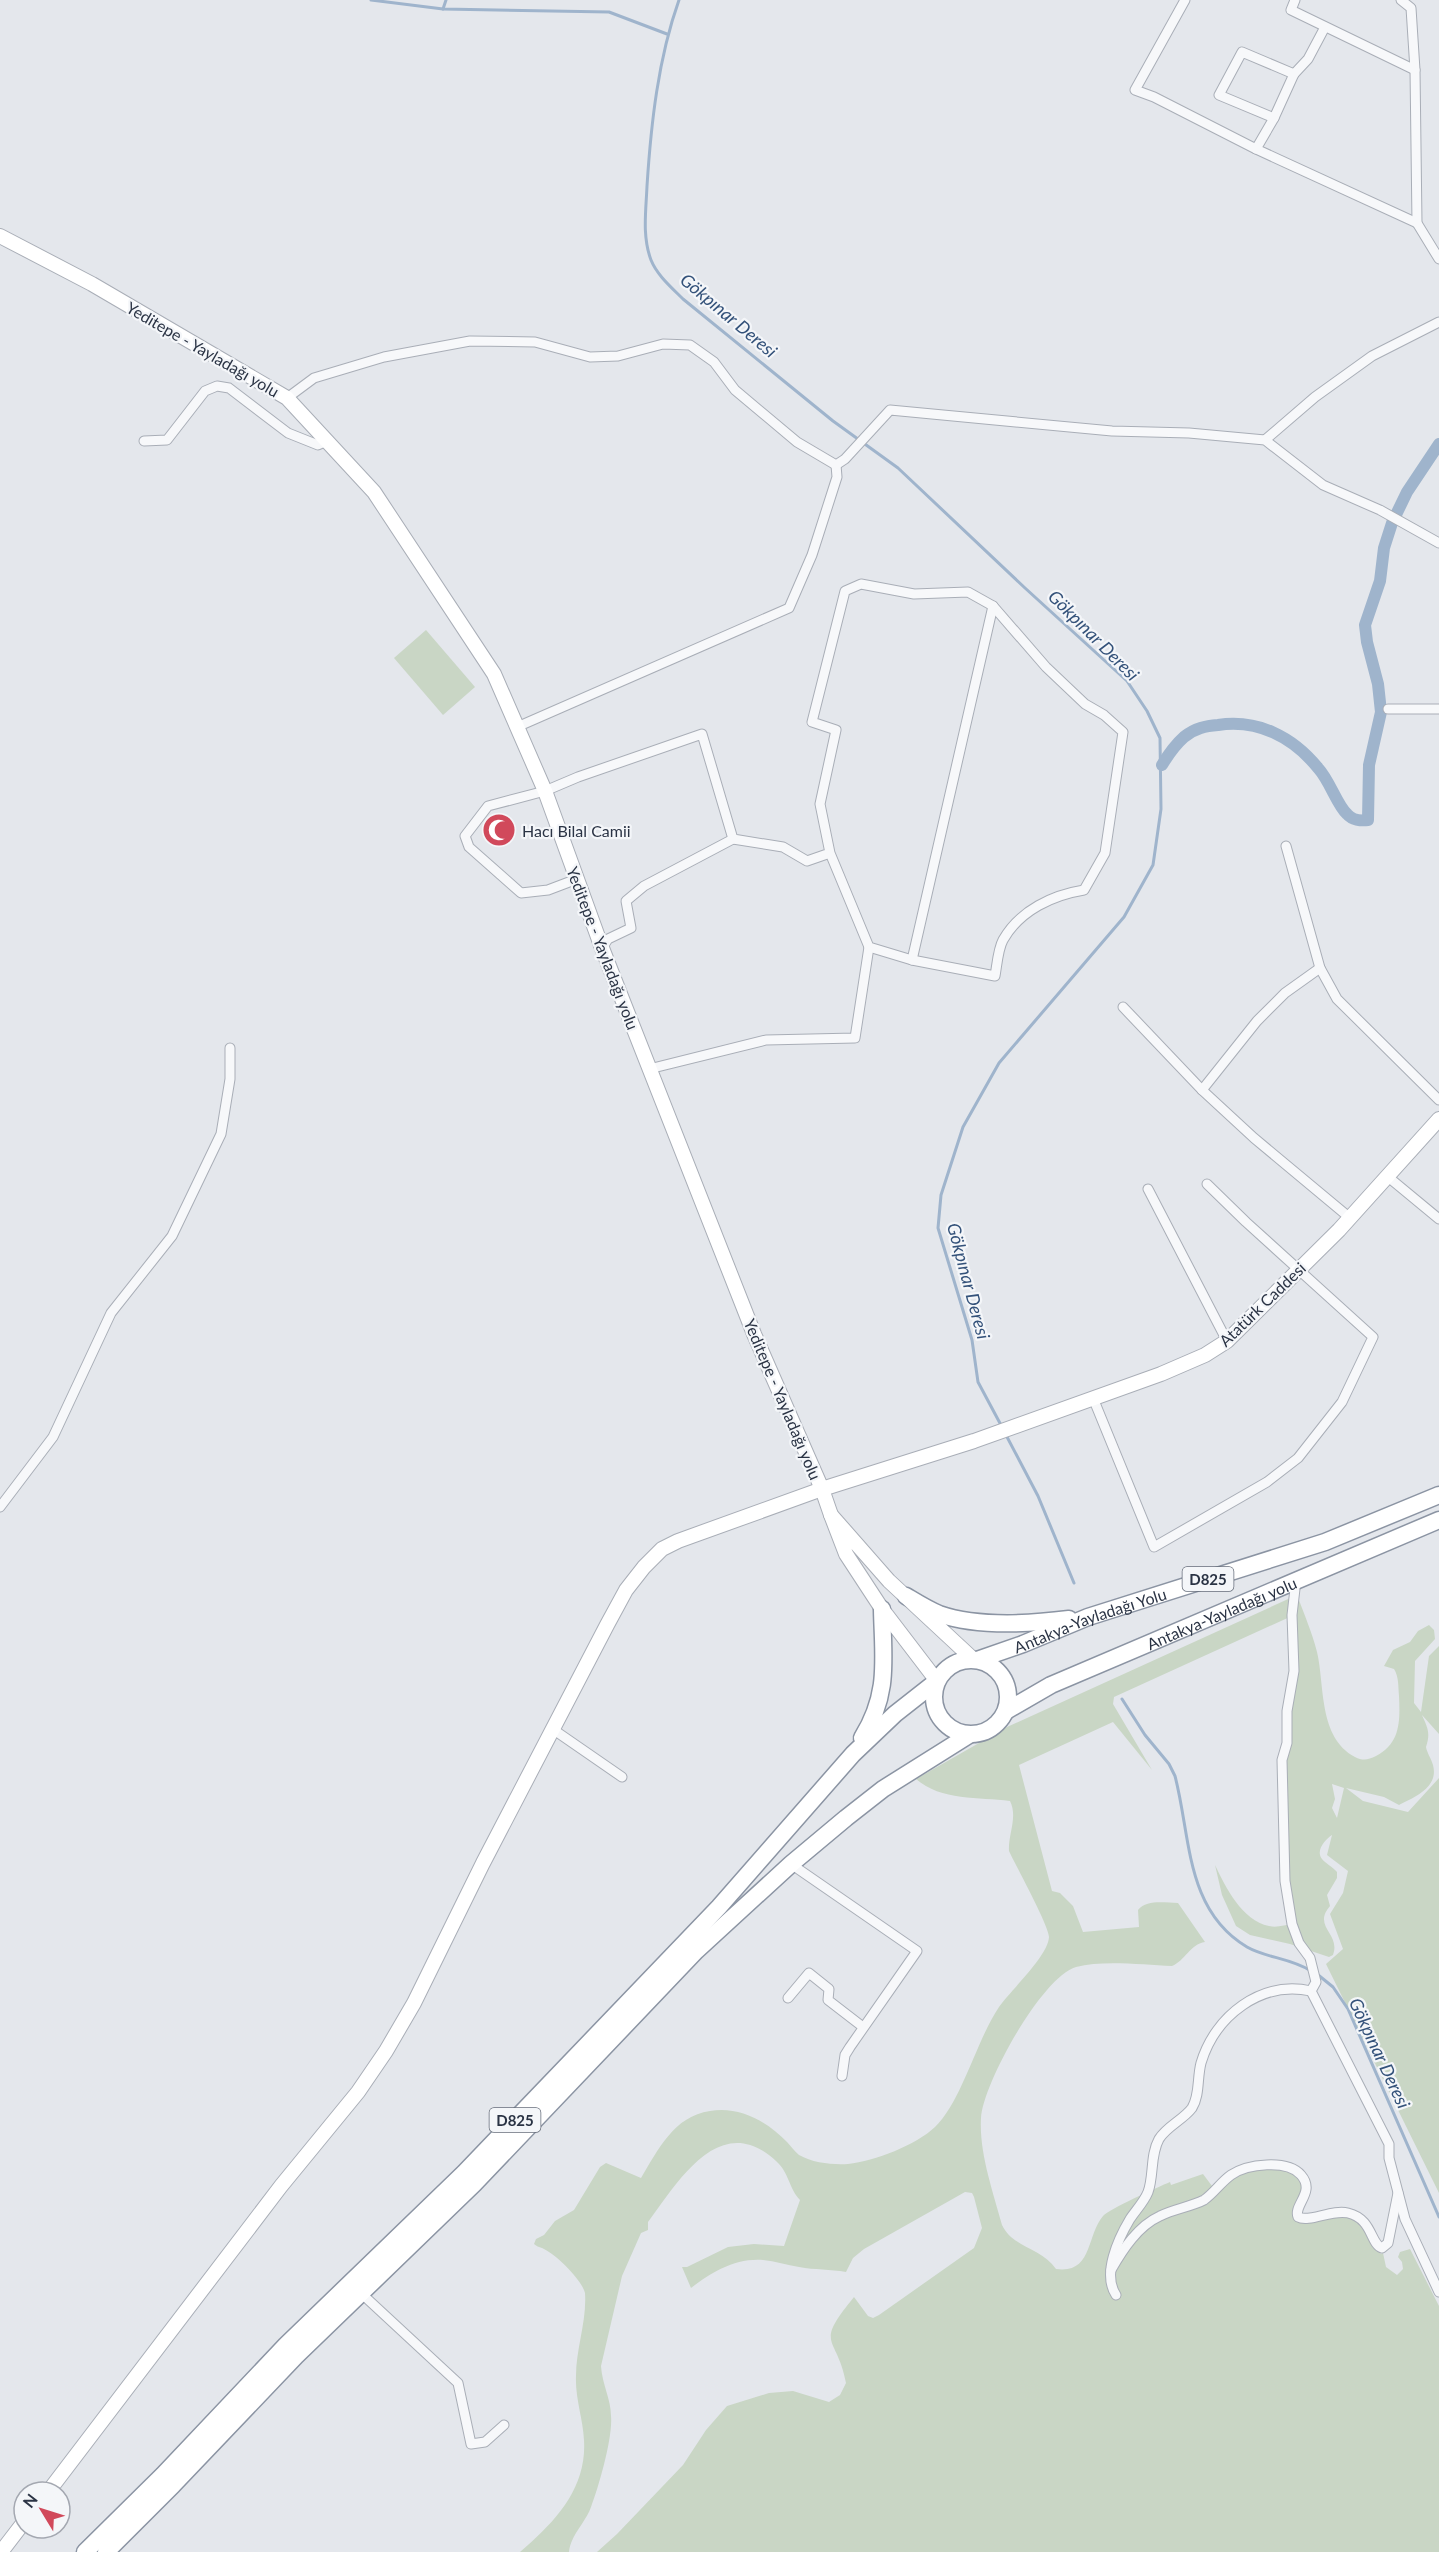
<svg xmlns="http://www.w3.org/2000/svg" width="1439" height="2552" viewBox="0 0 1439 2552" font-family="Lato,sans-serif">
<rect width="100%" height="100%" fill="#e4e7ec"/>
<g fill="#c9d6c5" fill-rule="evenodd">
<path d="M 426,630 L 475,687 L 443,715 L 394,658 Z"/>
<path d="M 1297,1595 C 1304,1614 1312,1632 1317,1652 C 1325,1686 1318,1737 1355,1757 C 1363,1761 1368,1760 1376,1756 C 1401,1743 1400,1720 1399,1696 C 1398,1686 1399,1677 1394,1669 L 1384,1666 L 1393,1650 L 1410,1642 L 1418,1631 L 1429,1625 L 1434,1630 L 1435,1639 L 1415,1661 L 1414,1703 L 1421,1712 L 1429,1656 L 1439,1646 L 1439,1734 L 1422,1715 C 1427,1727 1431,1732 1426,1747 C 1427,1753 1431,1758 1433,1765 C 1439,1787 1415,1797 1399,1805 L 1384,1797 L 1346,1788 L 1363,1801 L 1408,1812 L 1439,1778 L 1439,2193 L 1326,1964 L 1343,1949 L 1330,1914 L 1343,1893 L 1348,1871 L 1327,1855 L 1332,1835 C 1326,1839 1315,1850 1322,1859 C 1325,1863 1333,1867 1337,1872 L 1337,1878 L 1327,1895 L 1330,1906 C 1312,1927 1341,1933 1333,1955 L 1329,1957 L 1290,1944 L 1250,1935 L 1236,1926 L 1222,1895 L 1215,1865 C 1225,1886 1242,1921 1269,1926 C 1276,1928 1286,1925 1292,1924 L 1282,1760 L 1291,1691 L 1292,1616 L 1114,1697 L 1113,1704 L 1152,1770 L 1113,1722 L 1019,1765 L 1052,1891 L 1060,1893 L 1073,1906 L 1083,1932 L 1139,1927 L 1138,1910 C 1147,1899 1165,1903 1178,1903 L 1205,1942 C 1190,1944 1185,1961 1172,1966 C 1143,1965 1103,1960 1076,1967 C 1042,1977 983,2083 981,2118 C 979,2153 993,2191 1002,2225 C 1013,2248 1042,2248 1056,2269 C 1093,2274 1086,2236 1103,2216 C 1109,2209 1158,2187 1170,2182 L 1171,2185 L 1203,2174 L 1215,2190 L 1232,2174 L 1284,2166 L 1305,2184 L 1297,2214 L 1356,2216 L 1381,2254 L 1383,2253 L 1386,2267 L 1397,2275 L 1403,2269 L 1402,2262 L 1398,2257 L 1400,2252 L 1410,2249 L 1439,2306 L 1439,2552 L 597,2552 L 617,2534 L 683,2465 L 706,2430 L 727,2406 L 769,2393 L 793,2391 L 829,2402 L 840,2395 L 846,2383 C 837,2334 813,2347 854,2297 L 868,2316 L 873,2318 L 879,2315 L 974,2248 L 982,2228 L 974,2197 L 972,2193 L 965,2192 L 864,2249 L 853,2258 L 846,2272 C 830,2269 815,2270 799,2267 C 787,2265 775,2261 763,2260 C 735,2258 712,2272 691,2288 L 682,2267 L 687,2267 L 728,2247 L 754,2244 L 784,2246 L 800,2200 C 789,2189 789,2172 776,2161 C 720,2109 678,2182 648,2222 L 648,2230 L 641,2233 L 622,2276 L 601,2366 C 602,2384 611,2399 611,2416 C 613,2437 599,2486 591,2507 C 586,2522 570,2536 569,2552 L 520,2552 C 555,2522 587,2489 584,2440 C 583,2419 575,2398 576,2376 C 576,2348 587,2321 585,2293 C 582,2280 556,2254 542,2248 C 539,2247 536,2246 534,2244 L 536,2239 L 544,2235 L 555,2221 L 574,2210 L 600,2167 L 606,2163 L 641,2178 C 658,2150 674,2116 710,2111 C 739,2106 767,2121 787,2142 C 791,2146 794,2151 799,2155 C 813,2163 833,2165 848,2164 C 875,2161 916,2145 935,2127 C 962,2101 976,2041 999,2007 C 1011,1990 1048,1956 1049,1937 C 1049,1926 1016,1866 1009,1851 C 1008,1834 1018,1817 1010,1801 C 979,1797 941,1801 916,1779 L 1007,1727 ZM 1332,1784 L 1344,1788 L 1337,1818 L 1332,1808 L 1335,1799 Z"/>
</g>
<g fill="none" stroke-linecap="round" stroke-linejoin="round">
<g stroke="#9fb4cc" stroke-width="3">
<path d="M 371,0 L 443,9 L 609,12 L 667,34"/>
<path d="M 679,0 C 658,59 651,124 647,186 C 646,211 642,236 651,260 C 657,275 671,287 683,299 L 833,421 L 898,468 L 1025,588 L 1127,681 L 1147,711 L 1160,738 L 1161,809 L 1153,865 L 1124,917 L 999,1063 L 963,1127 L 941,1195 L 938,1228 L 972,1340 L 978,1382 L 1002,1427"/>
<path d="M 443,9 L 446,0"/>
<path d="M 1006,1435 L 1038,1496 L 1074,1583"/>
<path d="M 1122,1699 L 1145,1735 L 1169,1764 L 1175,1776 C 1191,1837 1185,1910 1247,1947 C 1266,1958 1291,1958 1311,1971"/>
<path d="M 1317,1974 L 1333,1987 L 1348,2009 L 1439,2217"/>
</g>
<path stroke="#9fb4cc" stroke-width="12" d="M 1162,765 C 1168,755 1175,745 1184,737 C 1195,728 1206,726 1218,725 C 1258,719 1293,737 1318,768 C 1330,781 1337,805 1347,814 C 1352,820 1361,821 1368,820 L 1369,765 L 1381,712 L 1378,684 L 1367,642 L 1365,625 L 1380,581 L 1384,548 L 1392,523 L 1407,492 L 1439,444"/>
<defs>
<g id="minor">
<path d="M 1185,0 L 1135,90 L 1154,97 L 1256,149 L 1417,223"/>
<path d="M 1295,0 L 1291,10 L 1415,70"/>
<path d="M 1401,0 L 1411,8 L 1415,70 L 1417,223 L 1439,259"/>
<path d="M 1274,118 L 1219,95 L 1242,52 L 1294,74"/>
<path d="M 1256,149 L 1274,118 L 1294,74 L 1308,59 L 1325,27"/>
<path d="M 287,398 L 314,378 L 384,357 L 470,341 L 535,342 L 590,357 L 618,356 L 663,344 L 690,345 L 714,362 L 735,390 L 797,442 L 836,465 L 845,459 L 890,410 L 1112,431 L 1189,433 L 1265,440 L 1323,485 L 1380,510 L 1439,543"/>
<path d="M 1265,440 L 1315,397 L 1372,356 L 1439,322"/>
<path d="M 144,441 L 167,440 L 205,391 L 217,386 L 229,388 L 288,433 L 318,445 L 327,441"/>
<path d="M 1388,709 L 1439,709"/>
<path d="M 517,727 L 789,608 L 812,555 L 837,477 L 836,465"/>
<path d="M 1286,846 L 1320,968 L 1337,999 L 1439,1100"/>
<path d="M 577,879 L 548,890 L 521,893 L 469,847 L 465,836 L 488,806 L 545,791 L 578,777 L 702,734 L 733,839 L 783,847 L 807,861 L 830,853 L 820,804 L 836,730 L 812,722 L 845,591 L 861,584 L 914,594 L 968,592 L 993,606 L 1046,667 L 1085,704 L 1104,715 L 1123,732 L 1105,853 L 1084,890 C 1053,895 1020,910 1003,940 C 998,949 997,965 995,976 L 912,960 L 869,947 L 830,853"/>
<path d="M 602,948 L 608,939 L 631,928 L 626,901 L 644,886 L 733,839"/>
<path d="M 912,960 L 993,606"/>
<path d="M 1123,1007 L 1202,1090 L 1254,1138 L 1350,1218"/>
<path d="M 649,1069 L 766,1040 L 855,1038 L 869,947"/>
<path d="M 1202,1090 L 1257,1021 L 1285,993 L 1320,968"/>
<path d="M 1387,1176 L 1439,1219"/>
<path d="M 1148,1189 L 1227,1341"/>
<path d="M 1093,1398 L 1154,1547 L 1267,1482 L 1298,1458 L 1342,1402 L 1373,1337 L 1246,1222 L 1207,1184"/>
<path d="M 0,1507 L 53,1437 L 111,1313 L 172,1236 L 221,1134 L 230,1079 L 230,1048"/>
<path d="M 1296,1580 L 1292,1615 L 1294,1671 L 1287,1711 L 1287,1743 L 1282,1760 L 1285,1881 L 1292,1924 L 1299,1943 L 1310,1958 L 1316,1982 L 1311,1991 L 1389,2144 L 1389,2158 L 1405,2219 L 1439,2292"/>
<path d="M 554,1730 L 622,1777"/>
<path d="M 791,1864 L 917,1951 L 850,2047 L 845,2055 L 842,2076"/>
<path d="M 788,1998 L 809,1973 L 829,1989 L 828,2000 L 863,2027"/>
<path d="M 1111,2270 C 1123,2249 1138,2226 1160,2216 C 1174,2209 1190,2207 1204,2200 C 1214,2193 1221,2182 1231,2175 C 1247,2164 1287,2159 1301,2175 C 1316,2192 1293,2205 1298,2217 C 1309,2223 1332,2209 1348,2213 C 1373,2219 1370,2244 1382,2248 L 1388,2243 L 1398,2193"/>
<path d="M 362,2294 L 458,2383 L 471,2444 L 485,2442 L 504,2425"/>
<path d="M 1116,2295 C 1102,2274 1118,2239 1130,2219 C 1136,2210 1144,2202 1148,2192 C 1154,2176 1150,2155 1159,2139 C 1167,2126 1183,2120 1192,2108 C 1200,2095 1197,2078 1201,2063 C 1215,2016 1261,1980 1311,1991"/>
</g>
<g id="secondary">
<path d="M 0,236 L 92,284 L 287,398 L 374,492 L 494,674 L 545,791 L 602,948 L 754,1334 L 822,1489 L 831,1515"/>
<path d="M 937,1681 L 882,1609 L 846,1554 L 831,1515 L 889,1581 L 974,1660"/>
<path d="M 48,2492 L 281,2186 L 358,2092 L 386,2051 L 414,2003 L 483,1863 L 607,1625 L 626,1590 L 644,1567 L 662,1549 L 678,1541 L 822,1489 L 974,1441 L 1161,1374 L 1205,1355 L 1227,1341 L 1339,1230 L 1439,1119"/>
<path d="M 1,2552 L 24,2522"/>
</g>
<g id="trunk">
<path d="M 906,1596 C 916,1602 927,1609 939,1614 C 977,1627 1030,1624 1069,1619"/>
<circle cx="971" cy="1697" r="37"/>
<path id="s1" d="M 977,1660 L 1023,1644 L 1088,1617 L 1325,1542 L 1439,1495"/>
<path id="s2" d="M 1006,1711 L 1051,1685 L 1439,1520"/>
<path d="M 862,1738 C 890,1693 883,1659 882,1609"/>
<path d="M 85,2552 L 163,2475 L 286,2345 L 464,2173 L 719,1907 L 853,1754 L 895,1714 L 937,1681"/>
<path d="M 106,2552 L 173,2485 L 296,2356 L 474,2184 L 696,1951 L 791,1864 L 846,1818 L 883,1789 L 969,1735"/>
</g>
</defs>
<use href="#minor" stroke="#a9aeb7" stroke-width="11"/>
<use href="#secondary" stroke="#a9aeb7" stroke-width="16"/>
<use href="#trunk" stroke="#8b94a3" stroke-width="19"/>
<use href="#minor" stroke="#f7f8fa" stroke-width="9"/>
<use href="#secondary" stroke="#fff" stroke-width="14"/>
<use href="#trunk" stroke="#fff" stroke-width="16"/>
</g>
<defs>
<symbol id="mosque-disc" viewBox="-11 -11 22 22"><circle r="9.5" fill="#d1495b" stroke="#f4f6f9"/><path d="M3.5-4.9A6 6 0 1 0 3.5 4.9A5 5 0 1 1 3.5-4.9Z" fill="#fff"/></symbol>
</defs>
<g fill-rule="evenodd">
<use href="#mosque-disc" x="480" y="811" width="38" height="38"/>
</g>
<g text-anchor="middle" dominant-baseline="central" stroke-width="4.5" stroke-linejoin="round" paint-order="stroke">
<g fill="#f4f6f9" stroke="#676e7b" stroke-width="1.5">
<rect x="1182.5" y="1567" width="51" height="24" rx="4.5"/>
<rect x="489.5" y="2108" width="51" height="24" rx="4.5"/>
</g>
<g font-size="15" font-weight="bold" fill="#2b3445">
<text x="1208" y="1579">D825</text>
<text x="515" y="2120">D825</text>
</g>
<g font-size="16" fill="#2b3445" stroke="#f4f6f9">
<text transform="translate(203 349) rotate(30)">Yeditepe - Yayladağı yolu</text>
<text transform="translate(603 948) rotate(69)">Yeditepe - Yayladağı yolu</text>
<text transform="translate(1262 1304) rotate(-44)">Atatürk Caddesi</text>
<text transform="translate(783 1399) rotate(67)">Yeditepe - Yayladağı yolu</text>
<text stroke="none"><textPath href="#s2" startOffset="237">Antakya-Yayladağı yolu</textPath></text>
<text stroke="none"><textPath href="#s1" startOffset="120">Antakya-Yayladağı Yolu</textPath></text>
</g>
<g font-size="16" fill="#2b3445" stroke="#f4f6f9" text-anchor="start">
<text x="522" y="830">Hacı Bilal Camii</text>
</g>
<g font-size="18" font-style="italic" fill="#34527a" stroke="#f4f6f9">
<text transform="translate(729 315) rotate(40)">Gökpınar Deresi</text>
<text transform="translate(1094 635) rotate(45)">Gökpınar Deresi</text>
<text transform="translate(969 1281) rotate(75)">Gökpınar Deresi</text>
<text transform="translate(1380 2053) rotate(65)">Gökpınar Deresi</text>
</g>
</g>
<g transform="translate(42 2510) rotate(308)"><circle r="28" fill="#f4f6f9" stroke="#a4a8b1" stroke-width="1.5"/>
<path d="M0-4.5L10 22L0 15L-10 22Z" fill="#d1495b"/>
<text y="-9" font-size="16" font-weight="bold" text-anchor="middle" fill="#2b3445">N</text>
</g>
</svg>
